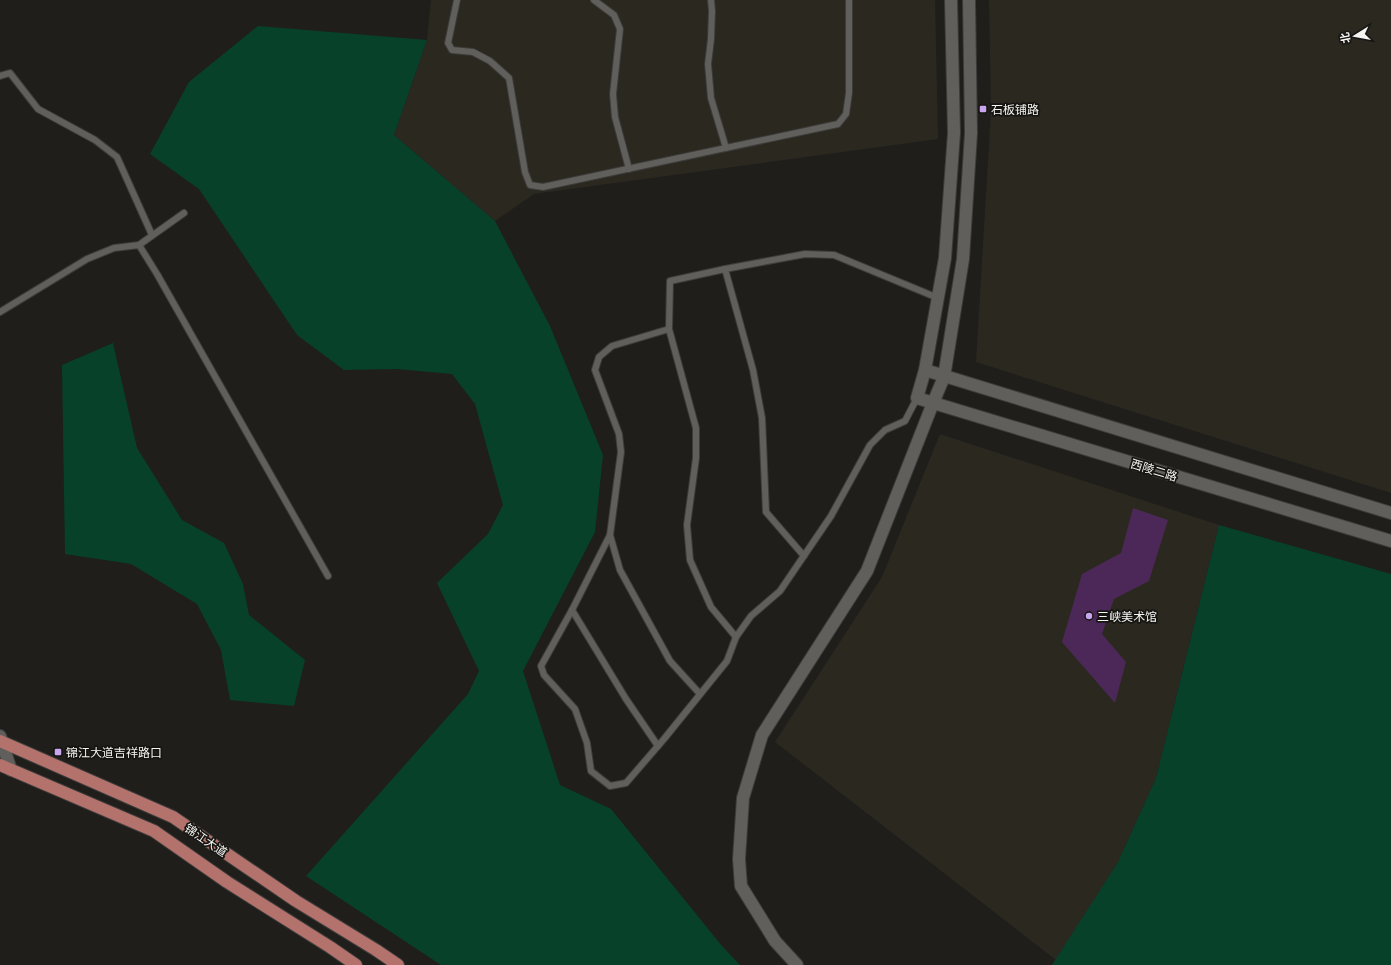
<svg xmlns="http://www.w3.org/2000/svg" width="1391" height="965" viewBox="0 0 1391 965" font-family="Mulish,'Noto Sans SC',sans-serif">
<rect width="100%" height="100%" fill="#1f1e1b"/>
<g fill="#2b2820">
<path d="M 431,0 L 935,0 L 938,139 L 534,194 L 495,221 L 394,135 L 427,40 Z"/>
<path d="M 989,0 L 1391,0 L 1391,493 L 976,362 L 991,111 Z"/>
<path d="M 940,434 L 1219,525 L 1156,778 L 1118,862 L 1056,960 L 775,742 L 882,577 Z"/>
</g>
<g fill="#08412a">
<path d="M 258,26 L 427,40 L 394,135 L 495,221 L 550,326 L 603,455 L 595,532 L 523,671 L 560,785 L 611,809 L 722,946 L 740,965 L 441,965 L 306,876 L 468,694 L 479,671 L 437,583 L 488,534 L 503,505 L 475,404 L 452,374 L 397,369 L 344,370 L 297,335 L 199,189 L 150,154 L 189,82 Z"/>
<path d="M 113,343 L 137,448 L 182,520 L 224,543 L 243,584 L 249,615 L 305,660 L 294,706 L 230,700 L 221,650 L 197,604 L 131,564 L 65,554 L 62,365 Z"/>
<path d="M 1219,525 L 1391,574 L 1391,965 L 1052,965 L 1118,862 L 1156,778 Z"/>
</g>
<path fill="#4c2858" d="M 1133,508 L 1168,520 L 1149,581 L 1114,599 L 1102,634 L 1126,662 L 1115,703 L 1062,642 L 1082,574 L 1121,553 Z"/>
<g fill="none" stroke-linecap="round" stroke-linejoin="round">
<defs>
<g id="lane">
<path d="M 457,0 L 448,43 L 452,50 L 473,52 L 490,61 L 509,78 L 525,172 L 530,185 L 543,187 L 838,124 L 846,114 L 849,93 L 849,0"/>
<path d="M 594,0 L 614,15 L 620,29 L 613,94 L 615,117 L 629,169"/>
<path d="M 711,0 L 712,11 L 711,39 L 708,64 L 711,98 L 726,148"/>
<path d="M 0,76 L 10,73 L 38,109 L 95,140 L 117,157 L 152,235"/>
<path d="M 139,245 L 184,213"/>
<path d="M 725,269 L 670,281 L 669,329 L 696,428 L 696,458 L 687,525 L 690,560 L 711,607 L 736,637"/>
<path d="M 0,312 L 87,259 L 114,248 L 139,245 L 157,274 L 328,576"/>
<path d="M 669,329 L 612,346 L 599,357 L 595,370 L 619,434 L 621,452 L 610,535 L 620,570 L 670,661 L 700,694"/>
<path d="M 610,535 L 572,610 L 626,699 L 658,746"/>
<path d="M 804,556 L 766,512 L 762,418 L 753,370 L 725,269 L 805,254 L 834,255 L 938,298"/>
<path d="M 572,610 L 541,666 L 544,675 L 575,709 L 587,743 L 591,771 L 610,786 L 626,783 L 664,739 L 727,661 L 736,637 L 751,616 L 780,591 L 831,516 L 870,445 L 885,430 L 905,421 L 917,398"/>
</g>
<path id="street" d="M 797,965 L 775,941 L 741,886 L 739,859 L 743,798 L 762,735 L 867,571 L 933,403"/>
<g id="secondary">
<path d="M 951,0 L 954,133 L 945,258 L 925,370 L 917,398 L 1391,541"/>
<path d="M 925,370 L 1391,513"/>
<path d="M 933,403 L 944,377 L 963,259 L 971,133 L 969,0"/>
<path d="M 0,736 L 11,770"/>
</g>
<g id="primary">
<path d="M 0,741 L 173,817 L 296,901 L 376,950 L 398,965"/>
<path d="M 0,765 L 154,831 L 227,882 L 330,947 L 356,965"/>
</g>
</defs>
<use href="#lane" stroke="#3d3c3a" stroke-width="8"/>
<use href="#street" stroke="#3d3c3a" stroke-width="14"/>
<use href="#secondary" stroke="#3d3c3a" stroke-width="14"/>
<use href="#primary" stroke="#3d3c3a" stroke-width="14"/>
<use href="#lane" stroke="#605f5c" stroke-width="6"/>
<use href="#street" stroke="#605f5c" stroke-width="12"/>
<use href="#secondary" stroke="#605f5c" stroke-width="12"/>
<use href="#primary" stroke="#b4726c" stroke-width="12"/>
</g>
<g fill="#c8a6ef" stroke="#161512" stroke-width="1.5">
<rect x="979" y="105" width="8" height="8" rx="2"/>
<circle cx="1089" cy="616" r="4"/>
<rect x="54" y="748" width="8" height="8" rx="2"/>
</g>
<g text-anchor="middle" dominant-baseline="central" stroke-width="3.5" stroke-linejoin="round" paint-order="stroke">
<g font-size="12" fill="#f4f4f2" stroke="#161512" text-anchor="start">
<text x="991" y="109">石板铺路</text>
<text x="1097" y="616">三峡美术馆</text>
<text x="66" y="752">锦江大道吉祥路口</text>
</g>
<g font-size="12" fill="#f4f4f2" stroke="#161512">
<text transform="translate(1154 470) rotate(17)">西陵二路</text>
<text transform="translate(206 840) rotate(34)">锦江大道</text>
</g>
</g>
<g transform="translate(1355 36) rotate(259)" stroke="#161512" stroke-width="3" paint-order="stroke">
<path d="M0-3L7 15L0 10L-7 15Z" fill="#f4f4f2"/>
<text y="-6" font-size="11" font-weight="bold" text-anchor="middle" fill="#f4f4f2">北</text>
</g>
</svg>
